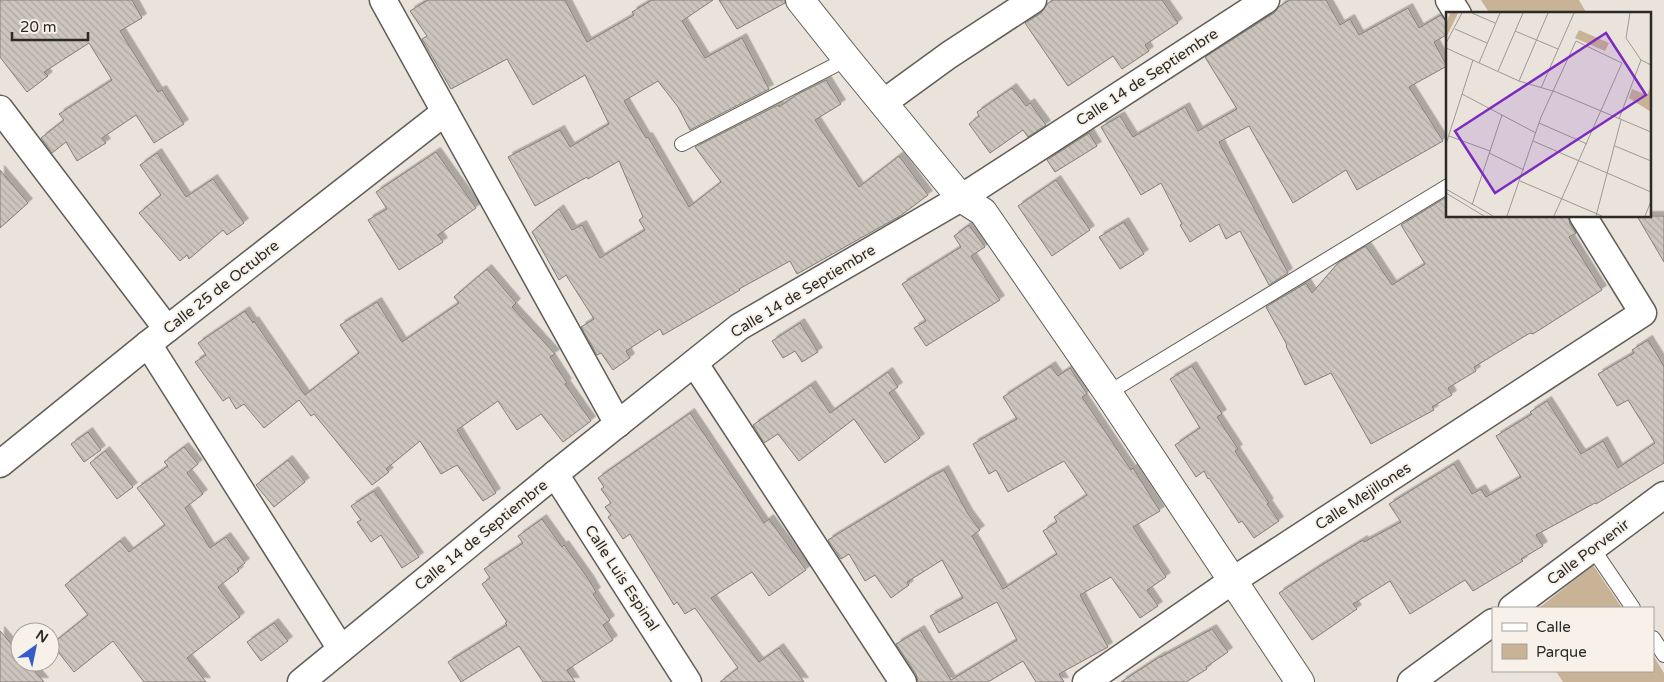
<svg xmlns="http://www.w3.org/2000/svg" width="1664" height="682" viewBox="0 0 1664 682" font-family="'Varela Round',sans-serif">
<defs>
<pattern id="building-back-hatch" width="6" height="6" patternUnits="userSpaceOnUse" patternTransform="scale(1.25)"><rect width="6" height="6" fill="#ccc5be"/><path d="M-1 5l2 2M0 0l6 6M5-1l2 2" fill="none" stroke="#afa9a3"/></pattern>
<filter id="shadow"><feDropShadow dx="4.5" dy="-4.5" stdDeviation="0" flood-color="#0004"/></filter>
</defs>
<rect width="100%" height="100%" fill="#eae3dc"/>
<g fill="#c9b396">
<path d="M 1481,0 L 1579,0 L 1587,14 L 1490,14 Z"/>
<path d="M 1593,565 L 1622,608 L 1539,608 Z"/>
<path d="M 1653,655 L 1664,673 L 1664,682 L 1563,682 L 1556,671 L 1653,671 Z"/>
</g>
<g fill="url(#building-back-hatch)" stroke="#837e77" filter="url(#shadow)">
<path d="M 0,0 L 132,0 L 142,18 L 120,31 L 158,92 L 162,90 L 184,124 L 154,143 L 136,115 L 102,138 L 106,143 L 77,161 L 66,142 L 52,153 L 41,138 L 64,120 L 59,114 L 112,80 L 89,43 L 44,72 L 48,76 L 27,92 L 0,57 Z"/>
<path d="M 428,0 L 565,0 L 587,42 L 634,15 L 632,12 L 652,0 L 713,0 L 682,21 L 705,58 L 742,38 L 769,89 L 690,130 L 678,107 L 658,81 L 624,101 L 646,138 L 648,137 L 689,207 L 721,182 L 695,147 L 778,105 L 779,107 L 798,94 L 826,80 L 841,104 L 815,120 L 859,187 L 899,156 L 928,195 L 900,216 L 797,274 L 790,261 L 739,289 L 740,290 L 663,335 L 660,329 L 626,351 L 630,358 L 613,370 L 601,353 L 597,355 L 581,327 L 594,319 L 566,275 L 559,280 L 532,232 L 559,209 L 572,230 L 582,225 L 600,258 L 645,230 L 639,220 L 643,217 L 619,161 L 588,179 L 587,177 L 535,206 L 508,157 L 560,130 L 570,147 L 609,124 L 585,75 L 533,105 L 507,59 L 451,89 L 422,39 L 427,36 L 410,11 Z"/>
<path d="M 719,0 L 785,0 L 785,3 L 737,29 Z"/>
<path d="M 1053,0 L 1162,0 L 1178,23 L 1145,45 L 1149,51 L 1122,69 L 1113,56 L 1068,86 L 1025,23 L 1041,13 L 1047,4 Z"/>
<path d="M 1290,0 L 1326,0 L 1340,25 L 1350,19 L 1359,35 L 1408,8 L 1419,28 L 1441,15 L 1448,24 L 1448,34 L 1434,42 L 1447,66 L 1409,87 L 1443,141 L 1357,190 L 1346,170 L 1293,203 L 1249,126 L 1219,142 L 1288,273 L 1269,285 L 1240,231 L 1226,239 L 1219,224 L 1190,242 L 1180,225 L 1182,224 L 1161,183 L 1141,195 L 1101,127 L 1120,116 L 1133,137 L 1185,107 L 1198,131 L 1237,109 L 1205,57 L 1274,13 L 1280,6 Z"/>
<path d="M 1012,88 L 1026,106 L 1030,103 L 1046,125 L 1028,137 L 1023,130 L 990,153 L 969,124 L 979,116 L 977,112 Z"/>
<path d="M 1089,133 L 1097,146 L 1055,172 L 1047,160 Z"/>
<path d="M 436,152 L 476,208 L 438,235 L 443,242 L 399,270 L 368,220 L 387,209 L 376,192 Z"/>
<path d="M 157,153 L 186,197 L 213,179 L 244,223 L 227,235 L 223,230 L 189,259 L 187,255 L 180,261 L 139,213 L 161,195 L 140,165 Z"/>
<path d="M 0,170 L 28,203 L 0,228 Z"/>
<path d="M 1056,180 L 1090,230 L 1052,256 L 1018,206 Z"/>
<path d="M 1448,196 L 1448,216 L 1568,216 L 1570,224 L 1576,233 L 1569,237 L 1602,290 L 1533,334 L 1530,333 L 1474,367 L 1476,371 L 1448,388 L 1452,395 L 1432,407 L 1434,410 L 1371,444 L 1331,373 L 1305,385 L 1286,346 L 1287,345 L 1266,307 L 1306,283 L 1312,293 L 1338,263 L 1366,246 L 1392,285 L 1425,264 L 1401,225 Z"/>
<path d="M 1637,216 L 1664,216 L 1664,262 Z"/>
<path d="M 1124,222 L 1144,254 L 1120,269 L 1099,237 Z"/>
<path d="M 969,225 L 985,247 L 971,256 L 1000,300 L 926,346 L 914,328 L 926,321 L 902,284 L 961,247 L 954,236 Z"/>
<path d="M 487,269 L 516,303 L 512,307 L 555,354 L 550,357 L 567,383 L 565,384 L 591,421 L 563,442 L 541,414 L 517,430 L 498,401 L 457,430 L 496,493 L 483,501 L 457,465 L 441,474 L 420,441 L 386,469 L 389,472 L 372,485 L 314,414 L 311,416 L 299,400 L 264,428 L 244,404 L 236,409 L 229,397 L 223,401 L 195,362 L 206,355 L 198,343 L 245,311 L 253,323 L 254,321 L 305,395 L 359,353 L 340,325 L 377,302 L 402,342 L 459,303 L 454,297 Z"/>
<path d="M 800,323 L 818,352 L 802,362 L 795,351 L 783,358 L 772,341 Z"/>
<path d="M 1648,340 L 1664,366 L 1664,463 L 1596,504 L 1595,503 L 1536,535 L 1543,546 L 1521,559 L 1523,561 L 1473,591 L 1465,580 L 1410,614 L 1390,581 L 1353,604 L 1357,609 L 1312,640 L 1279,593 L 1317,568 L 1363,540 L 1364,542 L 1401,522 L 1389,504 L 1454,464 L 1472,494 L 1481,489 L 1486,497 L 1521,477 L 1496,436 L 1532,414 L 1530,412 L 1547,401 L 1581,454 L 1603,441 L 1618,468 L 1655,443 L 1628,400 L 1617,406 L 1598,374 L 1634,353 L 1632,350 Z"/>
<path d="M 1051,366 L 1058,376 L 1070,368 L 1087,394 L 1082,397 L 1131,470 L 1133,468 L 1160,511 L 1133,527 L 1166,577 L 1147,590 L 1158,606 L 1140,618 L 1111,577 L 1080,595 L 1108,647 L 1059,674 L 1064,682 L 1036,682 L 1023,661 L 988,682 L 918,682 L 916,674 L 896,644 L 920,630 L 951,680 L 1017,640 L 997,602 L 939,633 L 930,616 L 963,598 L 942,560 L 907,582 L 909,585 L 891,598 L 875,575 L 865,581 L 849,554 L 841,559 L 828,540 L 929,478 L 944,470 L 968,514 L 980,530 L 972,536 L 1003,589 L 1057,554 L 1043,531 L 1057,522 L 1054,517 L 1087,495 L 1064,461 L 1008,492 L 996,470 L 989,474 L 973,444 L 1017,419 L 1003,397 Z"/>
<path d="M 1192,366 L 1222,414 L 1217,417 L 1238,449 L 1235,451 L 1269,503 L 1267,504 L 1279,521 L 1254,538 L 1242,521 L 1239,523 L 1209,478 L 1208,479 L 1204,471 L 1196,477 L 1175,445 L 1200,428 L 1170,379 Z"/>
<path d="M 888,372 L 898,387 L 889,393 L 920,438 L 885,463 L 854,419 L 799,461 L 778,434 L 764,443 L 753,425 L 811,385 L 830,413 Z"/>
<path d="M 690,413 L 764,523 L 769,519 L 806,570 L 769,596 L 752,572 L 711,598 L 759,662 L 779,648 L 804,682 L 720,682 L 738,668 L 695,608 L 685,614 L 677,602 L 674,605 L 630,534 L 623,539 L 608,517 L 611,515 L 605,507 L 611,503 L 601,489 L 604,487 L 598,478 Z"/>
<path d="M 88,432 L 101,450 L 84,462 L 71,444 Z"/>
<path d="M 184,447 L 198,464 L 187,473 L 203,494 L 185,508 L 210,548 L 226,537 L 245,563 L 237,569 L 239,571 L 218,587 L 240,617 L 187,658 L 206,682 L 144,682 L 113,641 L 74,672 L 52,644 L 88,615 L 65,585 L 120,541 L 129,552 L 165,525 L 137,488 L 168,466 L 164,462 Z"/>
<path d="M 105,451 L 133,487 L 117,499 L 90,463 Z"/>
<path d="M 288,460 L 305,482 L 274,507 L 256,485 Z"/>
<path d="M 374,491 L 419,557 L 402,568 L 381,535 L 371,542 L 357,522 L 361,520 L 351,506 Z"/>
<path d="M 542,519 L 562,547 L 564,545 L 589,580 L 596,592 L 593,594 L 610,620 L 603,625 L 613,640 L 567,670 L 575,682 L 543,682 L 519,646 L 461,682 L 448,662 L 507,625 L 505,623 L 507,622 L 482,584 L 490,578 L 484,569 L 523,543 L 518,536 Z"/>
<path d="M 274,623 L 288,641 L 261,661 L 247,642 Z"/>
<path d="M 1212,629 L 1228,652 L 1206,667 L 1207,669 L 1186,682 L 1121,682 L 1161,656 L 1161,657 Z"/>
<path d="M 0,631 L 20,654 L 20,662 L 27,662 L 44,682 L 0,682 Z"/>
</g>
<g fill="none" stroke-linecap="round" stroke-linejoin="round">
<defs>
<g id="service">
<path d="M 682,144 L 847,59"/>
<path d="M 1108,393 L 1448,186"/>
<path d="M 1593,549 L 1633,608"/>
<path d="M 1653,638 L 1664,655"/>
</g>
<g id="minor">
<path d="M 383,0 L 618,424"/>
<path d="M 1449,0 L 1458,14"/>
<path d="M 883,103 L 949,55 L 1033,0"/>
<path d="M 0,109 L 167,329"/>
<path d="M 148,344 L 341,649"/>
<path d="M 695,364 L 903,682"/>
<path d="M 0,464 L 148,344 L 445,112"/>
<path d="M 555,474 L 688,682"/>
<path d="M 1512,608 L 1664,495"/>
<path d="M 301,682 L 555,474 L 739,327 L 961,198 L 1266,0"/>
<path d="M 1086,682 L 1232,581 L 1643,313 L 1583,216"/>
<path d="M 1411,682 L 1493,622"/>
</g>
<path id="tertiary" d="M 800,0 L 847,59 L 961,198 L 983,212 L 1108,393 L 1300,682"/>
</defs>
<use href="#service" stroke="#625d56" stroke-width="16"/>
<use href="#minor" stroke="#625d56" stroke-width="29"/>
<use href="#tertiary" stroke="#625d56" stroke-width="30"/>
<use href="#service" stroke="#fff" stroke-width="14"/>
<use href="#minor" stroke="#fff" stroke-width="26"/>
<use href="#tertiary" stroke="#fff" stroke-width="28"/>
</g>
<g text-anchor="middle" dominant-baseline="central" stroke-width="4" stroke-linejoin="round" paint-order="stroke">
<g font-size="15" fill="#2c2a27" stroke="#f7f1e9">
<text transform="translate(1147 77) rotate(-33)">Calle 14 de Septiembre</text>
<text transform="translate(221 287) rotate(-38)">Calle 25 de Octubre</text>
<text transform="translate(803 291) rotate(-31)">Calle 14 de Septiembre</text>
<text transform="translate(1363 496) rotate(-33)">Calle Mejillones</text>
<text transform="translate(481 535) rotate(-39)">Calle 14 de Septiembre</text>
<text transform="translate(1588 552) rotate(-37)">Calle Porvenir</text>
<text transform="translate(622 578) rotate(57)">Calle Luis Espinal</text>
</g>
</g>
<g transform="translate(1446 12)">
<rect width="205" height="205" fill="#eae3dc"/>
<path d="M 4,1 L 12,1 L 0,26 L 0,12 Z" fill="#c9b396"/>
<path d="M 133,18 L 163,31 L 159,39 L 129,26 ZM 205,74 L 205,100 L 183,86 L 186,77 L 201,83 Z" fill="#c9b396"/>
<path fill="none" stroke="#9e9994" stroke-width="1" d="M 26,1 L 49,11M 184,1 L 180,26 L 195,48 L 205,53M 9,17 L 41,31M 69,19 L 112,37M 0,31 L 16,1M 0,36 L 73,69 L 110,80 L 205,120M 33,51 L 54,1M 52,59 L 77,1M 73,69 L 102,1M 95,76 L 128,1M 16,82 L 90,121M 173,107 L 195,48M 93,111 L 141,132M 3,124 L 44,139M 87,129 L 205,180M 0,132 L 27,48M 169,134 L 205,149M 43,141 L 78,158M 74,169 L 156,204M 0,177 L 47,204M 0,181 L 38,204M 26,193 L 56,103M 61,204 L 95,105 L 130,29 L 176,51 L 108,204M 150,204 L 175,108M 199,204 L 205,189"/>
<path fill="#7b2cbf" fill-opacity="0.15" stroke="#7b2cbf" stroke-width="2.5" d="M 160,21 L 200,83 L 49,181 L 9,119 Z"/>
<rect width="205" height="205" fill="none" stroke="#2c2a27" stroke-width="2.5"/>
</g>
<rect x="1492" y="607" width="162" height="65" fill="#f7f1e9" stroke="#a6a19b"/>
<rect x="1502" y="623" width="25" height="8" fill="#ffffff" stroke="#a6a19b"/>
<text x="1536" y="632" font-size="15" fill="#2c2a27">Calle</text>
<rect x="1502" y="644" width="25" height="15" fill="#c9b396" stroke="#a6a19b"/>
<text x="1536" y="657" font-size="15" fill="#2c2a27">Parque</text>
<g transform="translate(35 647) rotate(33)"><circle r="24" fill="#f7f1e9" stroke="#a6a19b"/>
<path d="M0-4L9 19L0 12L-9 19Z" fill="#355bcb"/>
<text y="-8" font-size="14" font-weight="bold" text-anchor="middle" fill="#2c2a27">N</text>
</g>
<path d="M12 32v8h76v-8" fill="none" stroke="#2c2a27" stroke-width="2.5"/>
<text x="20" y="32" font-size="15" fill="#2c2a27" stroke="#f7f1e9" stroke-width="4" paint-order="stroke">20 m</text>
</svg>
